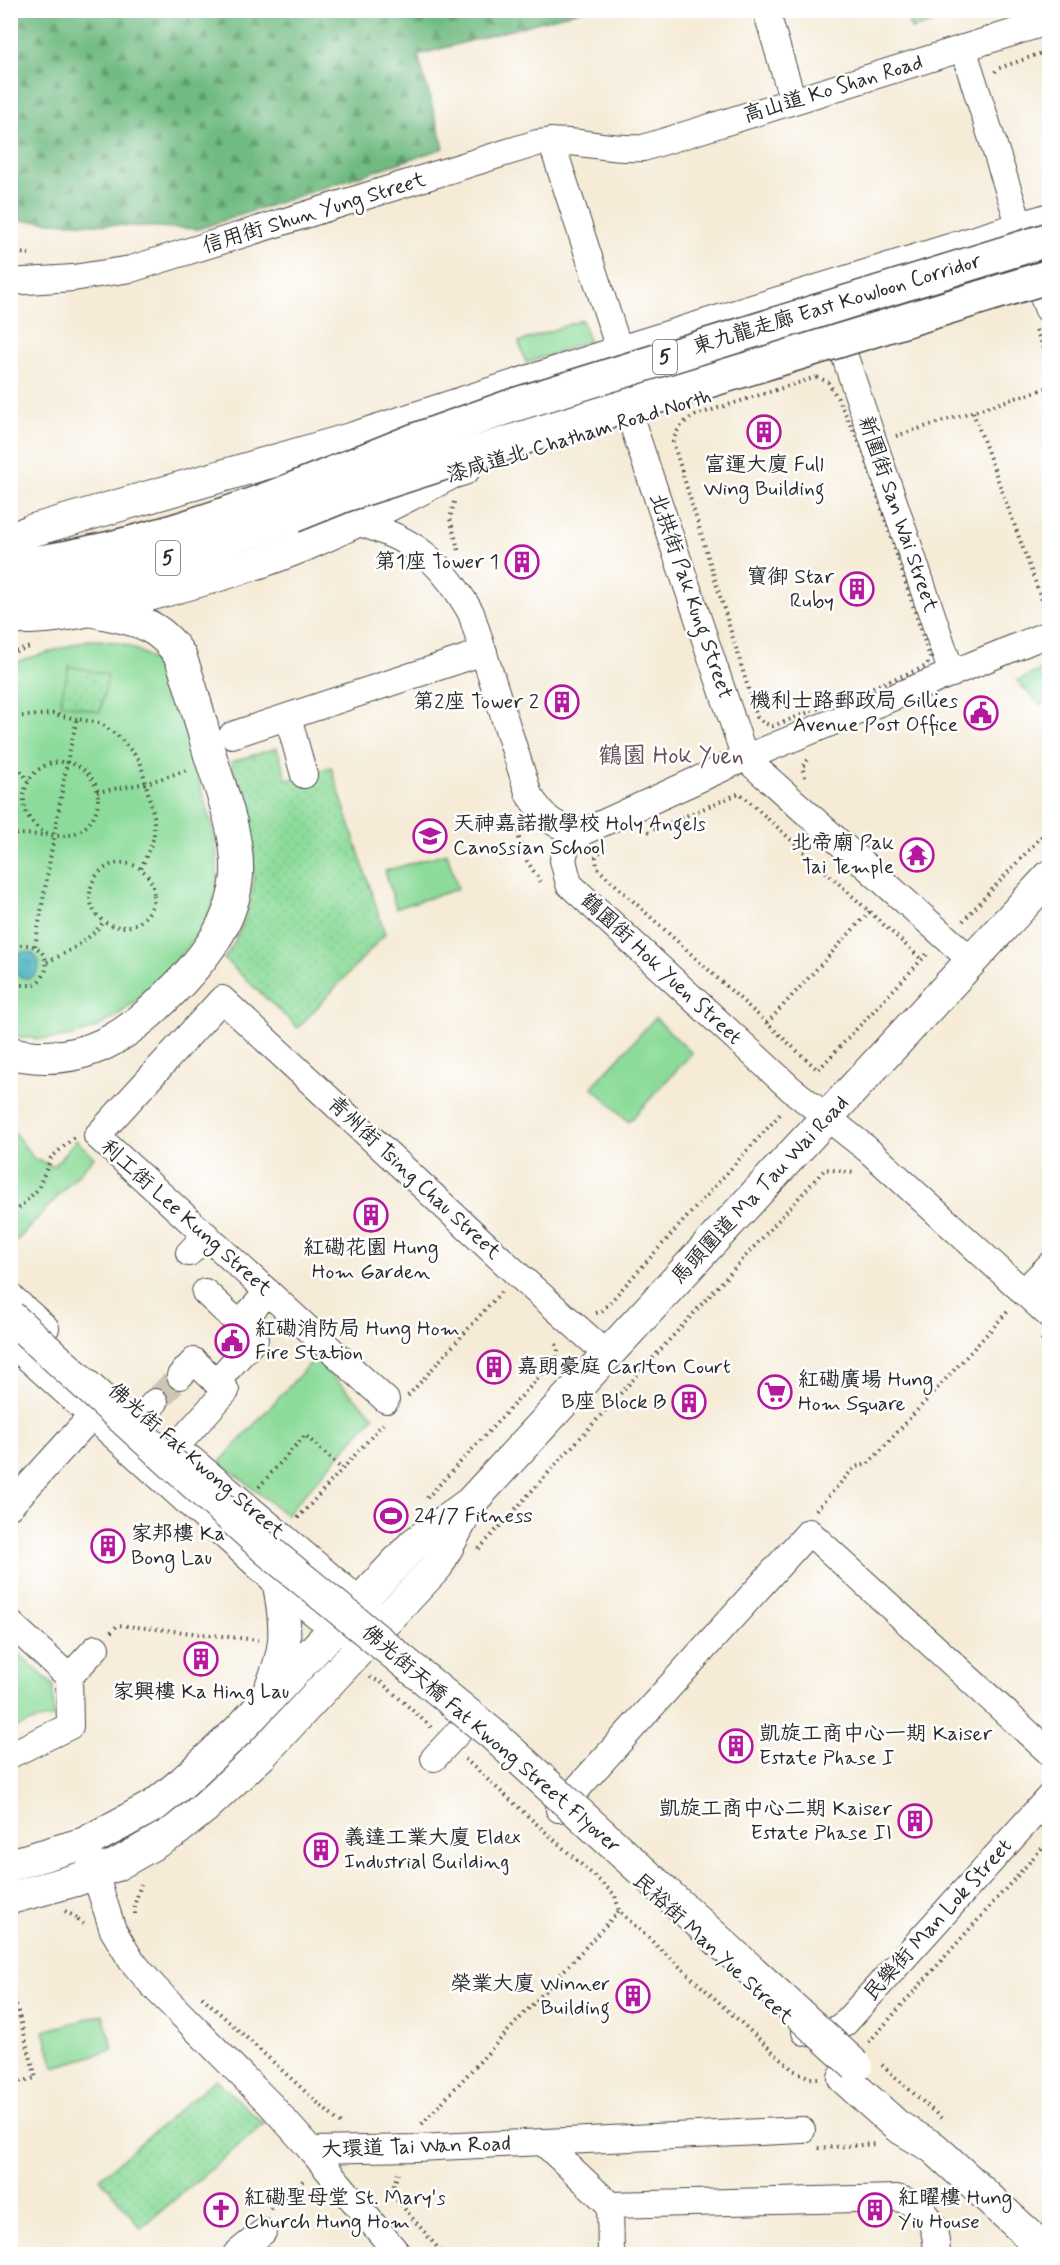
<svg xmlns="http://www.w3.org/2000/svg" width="1060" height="2265" viewBox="0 0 1060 2265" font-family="Mynerve,'LXGW WenKai TC',sans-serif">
<defs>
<pattern id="forest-firs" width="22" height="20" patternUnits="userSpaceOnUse" patternTransform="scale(1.5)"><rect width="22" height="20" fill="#71bb82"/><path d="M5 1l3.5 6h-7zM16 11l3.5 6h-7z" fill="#5d986b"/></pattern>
<pattern id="park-dots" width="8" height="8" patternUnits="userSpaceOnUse" patternTransform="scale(1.5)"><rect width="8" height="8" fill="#8cdb9a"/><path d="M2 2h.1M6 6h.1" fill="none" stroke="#79bc85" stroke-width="1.8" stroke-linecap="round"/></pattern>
<pattern id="water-ripples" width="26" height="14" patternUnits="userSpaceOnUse" patternTransform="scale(1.5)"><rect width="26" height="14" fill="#3eadbc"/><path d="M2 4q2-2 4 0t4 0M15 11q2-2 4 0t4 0" fill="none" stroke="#348d99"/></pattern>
</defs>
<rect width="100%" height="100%" fill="#fff"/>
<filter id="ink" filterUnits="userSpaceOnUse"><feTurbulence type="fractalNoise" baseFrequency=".0167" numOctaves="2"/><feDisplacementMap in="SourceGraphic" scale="12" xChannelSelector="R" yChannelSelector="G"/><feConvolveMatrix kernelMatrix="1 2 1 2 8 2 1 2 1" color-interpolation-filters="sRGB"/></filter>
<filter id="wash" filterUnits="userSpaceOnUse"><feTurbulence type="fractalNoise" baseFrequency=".008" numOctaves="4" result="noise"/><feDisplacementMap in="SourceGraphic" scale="24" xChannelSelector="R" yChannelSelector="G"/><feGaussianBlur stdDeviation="1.35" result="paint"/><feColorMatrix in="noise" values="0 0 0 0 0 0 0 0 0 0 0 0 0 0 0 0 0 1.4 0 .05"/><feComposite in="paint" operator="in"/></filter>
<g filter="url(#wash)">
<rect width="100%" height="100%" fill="#f5ebd7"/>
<g fill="#8cdb9a" stroke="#5c8362" stroke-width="1.5">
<path d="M 582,320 L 589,341 L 526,363 L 519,342 Z"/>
<path d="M 88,640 C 121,639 146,650 168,675 L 212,826 C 217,849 220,870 215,894 C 208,925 188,948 167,971 C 121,1018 81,1051 11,1035 L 10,664 Z"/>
<path d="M 1049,666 L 1049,697 L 1041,706 L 1017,681 Z"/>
<path d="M 447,853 L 458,889 L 396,908 L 385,871 Z"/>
<path d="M 655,1018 L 692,1053 L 629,1122 L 592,1087 Z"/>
<path d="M 11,1128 L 34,1159 L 54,1166 L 76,1140 L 94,1157 L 11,1247 Z"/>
<path d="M 314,1359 L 374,1416 L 286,1515 L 220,1462 Z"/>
<path d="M 10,1645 L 53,1685 L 54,1717 L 34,1721 L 11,1729 Z"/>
<path d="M 103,2014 L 113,2050 L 54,2067 L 44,2031 Z"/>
</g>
<path fill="url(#forest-firs)" stroke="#4e7356" stroke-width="1.5" d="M 11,10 L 580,10 L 580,11 L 418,55 L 444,148 L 198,229 L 11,220 Z"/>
<g fill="url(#park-dots)" stroke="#5c8362" stroke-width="1.5">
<path d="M 905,10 L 973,10 L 973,11 L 911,29 Z"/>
<path d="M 69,666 L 108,675 L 100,712 L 60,703 Z"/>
<path d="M 277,748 L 287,780 L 331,767 L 385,934 L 298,1028 L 224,959 C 271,887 254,839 231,762 Z"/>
<path d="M 215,2079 L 264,2124 L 141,2228 L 100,2178 Z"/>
</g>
<circle fill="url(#water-ripples)" stroke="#346c74" stroke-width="1.5" cx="26" cy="965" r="13"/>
</g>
<g filter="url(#ink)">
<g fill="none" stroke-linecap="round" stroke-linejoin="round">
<path stroke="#cdc5b5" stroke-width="26" stroke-dasharray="26 13" stroke-linecap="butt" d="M 155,1402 L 180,1376"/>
<defs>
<g id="minor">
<path d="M 766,10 L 793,101"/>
<path d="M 963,48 L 1020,227"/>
<path d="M 551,141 L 620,352"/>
<path d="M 10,282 L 73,278 L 131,269 L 537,143 C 573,137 606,151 643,148 L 1050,21"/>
<path d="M 844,354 L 952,674"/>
<path d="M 631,420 L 745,758 L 971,960"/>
<path d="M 356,522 C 414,539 441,560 471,613 L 529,795 C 546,820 552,825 581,833"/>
<path d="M 1050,633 L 745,758 L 581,833 L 566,847 L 563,860 L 569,884 L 791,1089 L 867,1149 L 1050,1316"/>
<path d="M 288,717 L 304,775"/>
<path d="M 232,735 L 484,652"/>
<path d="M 189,1253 L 206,1235"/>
<path d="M 205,1292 L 255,1339 L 216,1382"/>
<path d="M 1023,1292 L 1050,1265"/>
<path d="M 10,1296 L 46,1328"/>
<path d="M 239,1324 L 268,1292"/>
<path d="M 10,1342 L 279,1585 L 316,1615 L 350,1637"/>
<path d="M 386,1400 L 97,1136 L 222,999 L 517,1274 L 608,1355"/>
<path d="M 120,1441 L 155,1402"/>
<path d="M 191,1459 L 374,1613"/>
<path d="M 154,1471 L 226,1391 L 194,1361 L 180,1376"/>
<path d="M 10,1506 L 99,1408"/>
<path d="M 10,1623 L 69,1677 L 70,1726 L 10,1755"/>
<path d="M 69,1677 L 96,1648"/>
<path d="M 434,1758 L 465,1725"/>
<path d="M 559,1809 L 809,1532 L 1050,1753"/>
<path d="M 85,1843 L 113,1930 L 131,1960 L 154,1987 L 271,2105 L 311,2150 L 417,2148 L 802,2130"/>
<path d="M 805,2032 C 820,2037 833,2033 845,2023 L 1050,1796"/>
<path d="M 544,2143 L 610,2205 L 611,2254"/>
<path d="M 311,2150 L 398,2254"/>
<path d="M 610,2205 L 897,2198 C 929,2206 936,2224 937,2254"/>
<path d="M 236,2254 L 263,2232"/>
</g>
<g id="major">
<path d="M 1030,254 L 1050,307"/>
<path d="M 10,540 L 30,531 L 354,438 L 620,352 L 1050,219"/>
<path d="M 10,618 C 57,620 101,608 145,596 C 200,581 255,566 307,544 C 356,523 403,498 451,473 L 464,469"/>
<path d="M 10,1053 C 87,1070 132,1033 181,982 C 209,952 234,918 237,875 C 239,834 221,791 209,752 C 200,720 192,687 180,656 C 158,621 131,619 94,611"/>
<path d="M 269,1691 C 288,1650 287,1629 279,1585"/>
<path d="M 10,1865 L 85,1843 L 155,1805 L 183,1782 L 237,1732 L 414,1544 L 470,1503 L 1050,876"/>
<path d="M 10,1898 L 76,1880 L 116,1865 L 174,1832 L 204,1808 L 261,1755 L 437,1566 L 467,1510"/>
<path d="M 844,2078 L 897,2126 L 934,2148 L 1029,2235 L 1035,2254"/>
</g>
<g id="highway">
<path d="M 10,565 C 43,563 74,556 106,549 C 168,535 226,515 286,492"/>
<path d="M 10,599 L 189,553 L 293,516"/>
</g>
</defs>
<use href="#minor" stroke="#494845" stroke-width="28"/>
<use href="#major" stroke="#494845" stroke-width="34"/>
<use href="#highway" stroke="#494845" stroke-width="36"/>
<g stroke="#494845" stroke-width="4" stroke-dasharray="1.5 4.5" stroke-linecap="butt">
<path d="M 995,72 L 997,69 L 1050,50"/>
<path d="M 10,252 L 29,254"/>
<path d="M 1036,330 L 1050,362"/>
<path d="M 817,377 L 828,382 L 837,397 L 863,450 L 930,658 L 927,665 L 922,668 L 773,726 L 764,723 L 757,717 L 673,442 C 677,428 683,422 696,415 Z"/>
<path d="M 973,412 L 1046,611"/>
<path d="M 896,436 L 1050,387"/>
<path d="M 454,502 L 450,519 L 459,552"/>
<path d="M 10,653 L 30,647"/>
<path d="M 10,717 L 53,714 L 77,719"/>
<path d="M 10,756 L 28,781"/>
<circle cx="61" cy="799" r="37"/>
<path d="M 805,777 L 802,767 L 808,760"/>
<path d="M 97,792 L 147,783 L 187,770"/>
<path d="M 511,815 L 527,861 L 542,884"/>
<path d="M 648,832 L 740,793 L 921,959"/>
<path d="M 10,834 L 49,835"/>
<path d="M 600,852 L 596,857 L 597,868 L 818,1070 L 928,953"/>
<circle cx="122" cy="895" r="32"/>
<path d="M 963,921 L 1050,827"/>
<path d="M 35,946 L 67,762 L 77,719 L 100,723 L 119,737 L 140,761 L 154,816 L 154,837 L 141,869"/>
<path d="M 10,952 C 35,930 63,966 34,985 L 20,985 L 10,979"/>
<path d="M 47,962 C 67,953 90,940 103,922"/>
<path d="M 767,1023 L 870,911"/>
<path d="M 10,1217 L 38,1189 L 51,1158 L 74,1137"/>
<path d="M 596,1313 L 602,1311 L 782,1112"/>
<path d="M 1041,1339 L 1050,1347"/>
<path d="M 408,1396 L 501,1292"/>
<path d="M 259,1487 L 305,1435 L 342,1469"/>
<path d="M 427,1498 L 557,1358 L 558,1349 L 556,1344"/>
<path d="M 816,1510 L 855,1467 L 868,1464 L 1009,1310"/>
<path d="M 298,1518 L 383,1424"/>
<path d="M 479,1549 L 825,1169 L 855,1173"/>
<path d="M 111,1632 L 118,1625 L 258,1640"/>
<path d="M 370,1677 L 382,1683 L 431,1727"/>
<path d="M 465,1759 L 615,1895 L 619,1911 L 793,2070 L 810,2078 L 818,2078"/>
<path d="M 65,1911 L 79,1919"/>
<path d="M 135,1914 L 135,1903 L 141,1884"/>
<path d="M 78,1919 L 86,1927"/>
<path d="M 10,1982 L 36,2078 L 10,2084"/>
<path d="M 202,1997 L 343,2126"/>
<path d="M 869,2042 L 1050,1839"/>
<path d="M 882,2065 L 941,2118"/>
<path d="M 422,2124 L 619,1911"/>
<path d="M 818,2148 L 876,2144"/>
<path d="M 398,2173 L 391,2193 L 443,2254"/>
<path d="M 270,2209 L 305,2179"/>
<path d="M 996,2254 L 1003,2248"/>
</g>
<use href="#minor" stroke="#fff" stroke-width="26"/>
<use href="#major" stroke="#fff" stroke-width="32"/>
<use href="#highway" stroke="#fff" stroke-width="33"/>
<defs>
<path id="major-bridge" d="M 10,1316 L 266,1549 L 491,1733 L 856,2066"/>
<g id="highway-bridge">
<path d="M 286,492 L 415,440 L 514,405 L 1050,239"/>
<path d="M 293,516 L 345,495 L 532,435 L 1050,276"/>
</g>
</defs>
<use href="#major-bridge" stroke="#494845" stroke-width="34" stroke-linecap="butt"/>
<use href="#highway-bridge" stroke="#494845" stroke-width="36" stroke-linecap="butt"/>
<use href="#major-bridge" stroke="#fff" stroke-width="32"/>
<use href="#highway-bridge" stroke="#fff" stroke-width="33"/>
</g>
</g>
<defs>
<symbol id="building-ring" viewBox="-11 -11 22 22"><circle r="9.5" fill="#fff" stroke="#b5179e" stroke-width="1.5"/><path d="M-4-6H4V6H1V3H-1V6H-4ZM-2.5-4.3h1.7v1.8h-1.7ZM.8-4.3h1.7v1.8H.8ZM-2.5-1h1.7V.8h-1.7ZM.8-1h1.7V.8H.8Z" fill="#b5179e"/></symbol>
<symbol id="civic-ring" viewBox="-11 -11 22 22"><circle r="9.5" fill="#fff" stroke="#b5179e" stroke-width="1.5"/><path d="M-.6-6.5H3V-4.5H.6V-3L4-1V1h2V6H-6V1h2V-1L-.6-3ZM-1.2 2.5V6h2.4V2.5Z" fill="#b5179e"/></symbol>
<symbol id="school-ring" viewBox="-11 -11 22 22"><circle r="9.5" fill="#fff" stroke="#b5179e" stroke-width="1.5"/><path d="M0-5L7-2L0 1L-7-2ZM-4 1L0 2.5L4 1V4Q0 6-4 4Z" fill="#b5179e"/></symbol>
<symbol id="temple-ring" viewBox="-11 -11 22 22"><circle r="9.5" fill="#fff" stroke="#b5179e" stroke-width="1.5"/><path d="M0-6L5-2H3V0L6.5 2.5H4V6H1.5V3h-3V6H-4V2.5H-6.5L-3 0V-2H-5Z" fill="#b5179e"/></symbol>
<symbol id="supermarket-ring" viewBox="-11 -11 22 22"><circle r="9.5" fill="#fff" stroke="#b5179e" stroke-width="1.5"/><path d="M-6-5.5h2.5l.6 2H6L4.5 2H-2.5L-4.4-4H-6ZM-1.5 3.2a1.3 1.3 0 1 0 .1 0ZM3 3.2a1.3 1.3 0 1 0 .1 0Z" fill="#b5179e"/></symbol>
<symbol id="stadium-ring" viewBox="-11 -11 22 22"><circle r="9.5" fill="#fff" stroke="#b5179e" stroke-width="1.5"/><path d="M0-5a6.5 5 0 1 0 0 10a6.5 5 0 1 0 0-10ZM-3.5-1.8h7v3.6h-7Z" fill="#b5179e"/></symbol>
<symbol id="church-ring" viewBox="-11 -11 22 22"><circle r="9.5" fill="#fff" stroke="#b5179e" stroke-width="1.5"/><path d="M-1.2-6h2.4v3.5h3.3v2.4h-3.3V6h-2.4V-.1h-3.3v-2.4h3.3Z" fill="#b5179e"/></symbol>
</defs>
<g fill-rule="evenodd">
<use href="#building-ring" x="745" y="413" width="38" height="38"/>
<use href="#building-ring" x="503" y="543" width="38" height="38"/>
<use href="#building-ring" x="838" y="570" width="38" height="38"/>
<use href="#building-ring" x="543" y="683" width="38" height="38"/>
<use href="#civic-ring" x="962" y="694" width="38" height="38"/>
<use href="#school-ring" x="411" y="817" width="38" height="38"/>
<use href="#temple-ring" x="898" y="836" width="38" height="38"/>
<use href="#building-ring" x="352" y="1196" width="38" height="38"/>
<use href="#civic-ring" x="213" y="1322" width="38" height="38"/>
<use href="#building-ring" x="475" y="1348" width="38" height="38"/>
<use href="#supermarket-ring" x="756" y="1373" width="38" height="38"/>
<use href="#building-ring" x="670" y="1383" width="38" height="38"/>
<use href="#stadium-ring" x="372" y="1497" width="38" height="38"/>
<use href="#building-ring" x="89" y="1527" width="38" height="38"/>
<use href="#building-ring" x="182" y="1640" width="38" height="38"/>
<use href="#building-ring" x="717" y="1727" width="38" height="38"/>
<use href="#building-ring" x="896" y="1802" width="38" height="38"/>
<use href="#building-ring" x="302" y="1831" width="38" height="38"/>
<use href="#building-ring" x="614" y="1977" width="38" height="38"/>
<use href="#church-ring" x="202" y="2191" width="38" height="38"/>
<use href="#building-ring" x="856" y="2191" width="38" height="38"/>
</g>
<g text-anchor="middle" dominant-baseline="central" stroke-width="5" stroke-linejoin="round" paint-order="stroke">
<g fill="#fff" stroke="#6b6b6b" stroke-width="1.5">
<rect x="653" y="340" width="24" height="34" rx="4.5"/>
<rect x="156" y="541" width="24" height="34" rx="4.5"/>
</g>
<g font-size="20" font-weight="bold" fill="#2b2b2b">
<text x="665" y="357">5</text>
<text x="168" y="558">5</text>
</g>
<g font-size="21" fill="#2b2b2b" stroke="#fff">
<text transform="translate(833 89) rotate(-17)">高山道 Ko Shan Road</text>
<text transform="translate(314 213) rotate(-17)">信用街 Shun Yung Street</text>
<text transform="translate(837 304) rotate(-17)">東九龍走廊 East Kowloon Corridor</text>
<text transform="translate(579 436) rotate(-17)">漆咸道北 Chatham Road North</text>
<text transform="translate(898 514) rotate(71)">新圍街 San Wai Street</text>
<text transform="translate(691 596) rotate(71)">北拱街 Pak Kung Street</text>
<text transform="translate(661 969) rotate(43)">鶴園街 Hok Yuen Street</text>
<text transform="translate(414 1178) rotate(43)">青州街 Tsing Chau Street</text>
<text transform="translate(760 1190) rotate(-47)">馬頭圍道 Ma Tau Wai Road</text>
<text transform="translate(186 1218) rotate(42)">利工街 Lee Kung Street</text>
<text transform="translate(196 1461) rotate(41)">佛光街 Fat Kwong Street</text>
<text transform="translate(491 1739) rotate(41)">佛光街天橋 Fat Kwong Street Flyover</text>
<text transform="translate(938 1920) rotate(-48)">民樂街 Man Lok Street</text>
<text transform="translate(713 1949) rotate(43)">民裕街 Man Yue Street</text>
<text transform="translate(416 2147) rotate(-2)">大環道 Tai Wan Road</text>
</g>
<g font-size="21" fill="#2b2b2b" stroke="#fff" text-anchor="start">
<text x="764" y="465" text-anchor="middle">富運大廈 Full<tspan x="764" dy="24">Wing Building</tspan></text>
<text x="499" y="562" text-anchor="end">第1座 Tower 1</text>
<text x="834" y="577" text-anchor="end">寶御 Star<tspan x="834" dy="24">Ruby</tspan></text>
<text x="958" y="701" text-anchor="end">機利士路郵政局 Gillies<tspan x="958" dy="24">Avenue Post Office</tspan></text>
<text x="539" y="702" text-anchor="end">第2座 Tower 2</text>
<text x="453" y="824">天神嘉諾撒學校 Holy Angels<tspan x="453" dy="24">Canossian School</tspan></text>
<text x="894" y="843" text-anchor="end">北帝廟 Pak<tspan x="894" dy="24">Tai Temple</tspan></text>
<text x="371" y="1248" text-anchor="middle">紅磡花園 Hung<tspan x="371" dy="24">Hom Garden</tspan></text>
<text x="255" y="1329">紅磡消防局 Hung Hom<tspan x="255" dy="24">Fire Station</tspan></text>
<text x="517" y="1367">嘉朗豪庭 Carlton Court</text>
<text x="798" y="1380">紅磡廣場 Hung<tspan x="798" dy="24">Hom Square</tspan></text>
<text x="666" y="1402" text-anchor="end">B座 Block B</text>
<text x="414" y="1516">24/7 Fitness</text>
<text x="131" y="1534">家邦樓 Ka<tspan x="131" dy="24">Bong Lau</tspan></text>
<text x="201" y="1692" text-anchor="middle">家興樓 Ka Hing Lau</text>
<text x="759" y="1734">凱旋工商中心一期 Kaiser<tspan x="759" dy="24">Estate Phase I</tspan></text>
<text x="892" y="1809" text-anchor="end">凱旋工商中心二期 Kaiser<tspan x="892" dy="24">Estate Phase II</tspan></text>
<text x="344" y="1838">義達工業大廈 Eldex<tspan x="344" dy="24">Industrial Building</tspan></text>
<text x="610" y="1984" text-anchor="end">榮業大廈 Winner<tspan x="610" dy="24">Building</tspan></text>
<text x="244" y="2198">紅磡聖母堂 St. Mary's<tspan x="244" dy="24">Church Hung Hom</tspan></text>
<text x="898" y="2198">紅曜樓 Hung<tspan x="898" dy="24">Yiu House</tspan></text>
</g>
<g font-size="24" fill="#694e58" stroke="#fff">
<text x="671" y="756">鶴園 Hok Yuen</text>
</g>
</g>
<rect width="1060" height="2265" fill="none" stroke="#fff" stroke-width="36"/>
</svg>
